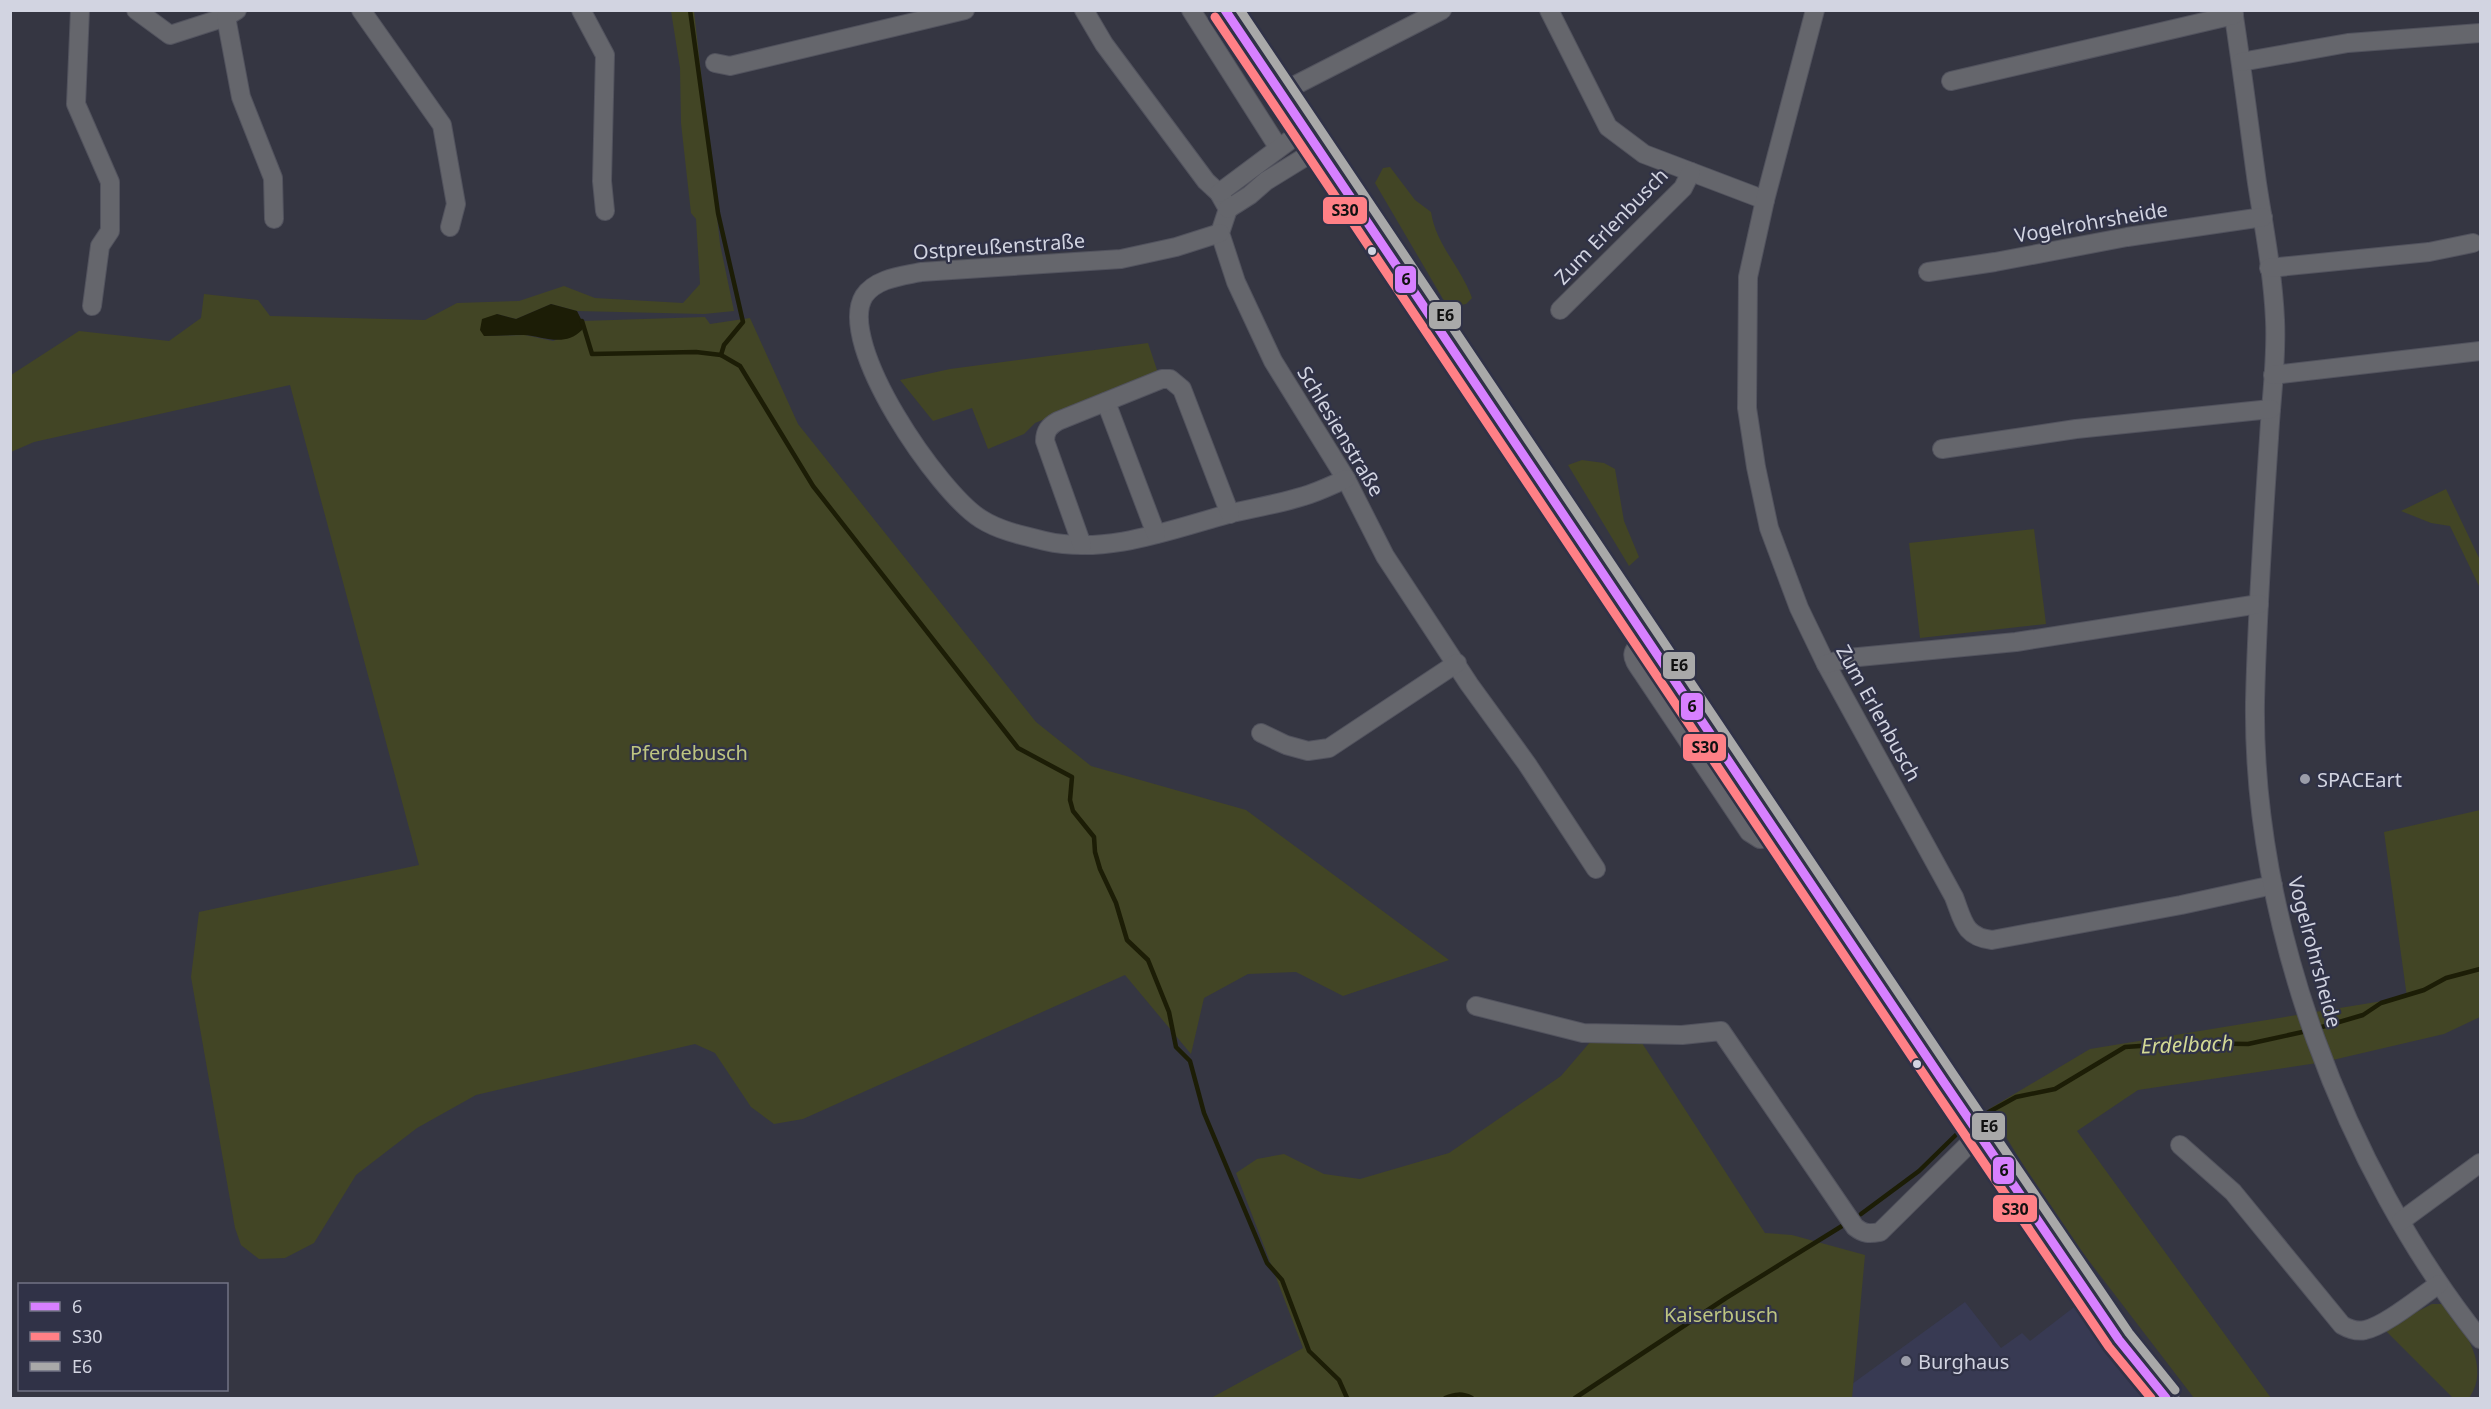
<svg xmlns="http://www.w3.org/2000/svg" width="2491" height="1409" viewBox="0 0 2491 1409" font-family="'Noto Sans',sans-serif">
<rect width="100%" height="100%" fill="#353642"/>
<path fill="#383a53" d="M 1965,1302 L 2001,1348 L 2022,1333 L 2030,1341 L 2078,1304 L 2153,1398 L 1852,1398 L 1852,1384 Z"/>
<g fill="#424525">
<path d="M 671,11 L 694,11 L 720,244 L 734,311 L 704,314 L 577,311 L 551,304 L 516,319 L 497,314 L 484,336 L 525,335 L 553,341 L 582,330 L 582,321 L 705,317 L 710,324 L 750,318 L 798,424 L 1036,722 L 1091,766 L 1246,810 L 1449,960 L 1343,996 L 1296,972 L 1248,974 L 1204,998 L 1191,1054 L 1125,975 L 803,1119 L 774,1124 L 751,1107 L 715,1053 L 695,1044 L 476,1095 L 417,1128 L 356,1175 L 314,1243 L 285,1258 L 259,1259 L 241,1245 L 235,1228 L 191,977 L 199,912 L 419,865 L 290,385 L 34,442 L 11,452 L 11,375 L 79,331 L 169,341 L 201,318 L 204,294 L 258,300 L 270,316 L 425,320 L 457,303 L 519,301 L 564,286 L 595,298 L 683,303 L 700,284 L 696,219 L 691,213 L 681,123 L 680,68 Z"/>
<path d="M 1390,167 L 1415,200 L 1431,212 C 1436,245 1461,267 1472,298 L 1466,304 L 1451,307 L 1443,299 L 1375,183 L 1383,168 Z"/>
<path d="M 1148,343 L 1158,373 L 1035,423 L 1024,434 L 988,449 L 972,408 L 933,421 L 900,380 L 950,369 Z"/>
<path d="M 1582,460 L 1604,463 L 1615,469 L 1624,521 L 1639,557 L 1629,566 L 1568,465 Z"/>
<path d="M 2446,489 L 2480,560 L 2480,588 L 2450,526 L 2431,523 L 2401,511 Z"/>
<path d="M 2034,529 L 2046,624 L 1920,638 L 1909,543 Z"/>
<path d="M 2480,810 L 2480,1017 L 2444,1034 L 2324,1062 L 2138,1090 L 2077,1131 L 2271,1398 L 2194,1398 L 2053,1214 L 1989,1109 L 2090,1049 L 2407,997 L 2384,832 Z"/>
<path d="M 1591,1041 L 1642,1043 L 1765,1233 L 1792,1235 L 1865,1255 L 1852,1398 L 1211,1398 L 1303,1348 L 1236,1173 L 1257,1159 L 1284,1154 L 1324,1174 L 1360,1179 L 1449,1153 L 1561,1076 Z"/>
<path d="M 2432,1304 L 2444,1304 C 2465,1330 2491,1367 2469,1398 L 2453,1398 L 2384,1329 Z"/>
</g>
<path fill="#1c1d06" d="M 551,304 L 577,311 L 582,321 L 582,330 C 564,348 544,336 523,335 C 510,335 497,336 484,336 L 480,330 L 482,319 L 497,314 L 516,319 Z"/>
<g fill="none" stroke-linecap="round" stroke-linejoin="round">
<g stroke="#1c1d06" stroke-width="4.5">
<path d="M 690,10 L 718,213 L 743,322 L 724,345 L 721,355"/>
<path d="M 582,321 L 592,354 L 696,352 L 721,355 L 740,366 L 813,486 L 1018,748 L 1072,777 L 1070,800 L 1073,811 L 1094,837 L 1095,852 L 1100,869 L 1116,903 L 1127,940 L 1148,960 L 1169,1012 L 1176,1047 L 1190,1061 L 1204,1113 L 1267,1263 L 1282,1280 L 1309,1351 L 1339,1380 L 1347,1398"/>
<path d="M 2315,1029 L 2363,1015 L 2381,1003 L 2424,990 L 2446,978 L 2480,969"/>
<path d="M 1978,1118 L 2016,1097 L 2055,1089 L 2125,1047 L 2185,1043 L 2248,1044 L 2307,1031"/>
<path d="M 1861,1214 L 1919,1171 L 1964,1127"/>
<path d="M 1445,1398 C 1455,1394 1462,1393 1472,1398"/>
<path d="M 1575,1398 L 1726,1298 L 1842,1226"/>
</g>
<defs>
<g id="minor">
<path d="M 80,10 L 76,104 L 110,182 L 110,231 L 100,246 L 92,306"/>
<path d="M 136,10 L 170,35 L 226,17 L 237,10"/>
<path d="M 361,10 L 442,125 L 456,204 L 450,227"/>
<path d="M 581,10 L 605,55 L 602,181 L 605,211"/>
<path d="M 1084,10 L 1104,44 L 1206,181 L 1219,193 L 1228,209 L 1220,233 L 1236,282 L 1273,361 L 1346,479 L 1385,556 L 1469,684 L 1527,764 L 1596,869"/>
<path d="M 1191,10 L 1278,147"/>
<path d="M 1549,10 L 1608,127 L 1644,154 L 1765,200"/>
<path d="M 1815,10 L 1765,200 L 1748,277 L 1747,408 L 1756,467 L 1769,528 L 1799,608 L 1826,664 L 1954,897 C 1963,920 1964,937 1992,940 L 2181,905 L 2273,885"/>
<path d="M 2233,10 C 2242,68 2249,125 2257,183 C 2264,228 2273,274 2275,320 C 2277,360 2271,399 2269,438 C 2263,526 2257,614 2255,702 C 2252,921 2344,1168 2480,1339"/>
<path d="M 226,17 L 241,97 L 273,178 L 274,219"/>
<path d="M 2241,62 L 2348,43 L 2480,33"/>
<path d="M 715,63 L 730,66 L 965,10"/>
<path d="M 1951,81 L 2234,15"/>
<path d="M 1280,93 L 1442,10"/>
<path d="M 1219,193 L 1305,129"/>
<path d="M 1228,209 L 1250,195 L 1266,181 L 1318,149"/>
<path d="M 1220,233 L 1176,247 L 1121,259 L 921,272 C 903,276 876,278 864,296 C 835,343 939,493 981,519 C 1000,531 1024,536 1045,541 C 1106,555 1170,530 1228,514 C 1253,508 1279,504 1304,496 C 1318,492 1332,485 1346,479"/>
<path d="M 2269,268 L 2429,252 L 2473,243"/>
<path d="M 1928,272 L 1995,262 L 2127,237 L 2263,217"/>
<path d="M 1560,310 L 1683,188 L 1691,172"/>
<path d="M 2273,375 L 2480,351"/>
<path d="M 1106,402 L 1156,534"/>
<path d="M 1942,449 L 2076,429 L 2271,409"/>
<path d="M 1082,545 L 1045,441 C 1045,431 1049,426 1058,421 L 1162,379 L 1170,379 L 1182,389 L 1230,514"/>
<path d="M 1647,639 C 1625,654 1633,658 1646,678 L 1749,832 L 1760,839 L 1768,838 L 1777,832"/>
<path d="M 1826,664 L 1848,658 L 2016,642 L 2259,604"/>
<path d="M 1261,733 L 1286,745 L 1308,751 L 1329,748 L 1457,663"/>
<path d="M 1476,1006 L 1583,1033 L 1682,1035 L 1721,1031 L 1855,1227 C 1864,1234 1869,1234 1880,1232 L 1972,1141 L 1981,1136"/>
<path d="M 2180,1145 L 2233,1192 L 2342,1325 C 2349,1329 2357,1332 2365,1330 C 2385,1326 2421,1296 2439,1284"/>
<path d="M 2401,1221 L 2480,1163"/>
</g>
<path id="secondary" d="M 1225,10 L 1943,1081 L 2119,1340 L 2166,1398"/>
</defs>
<use href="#minor" stroke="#52535e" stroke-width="20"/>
<use href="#secondary" stroke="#52535e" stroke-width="28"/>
<use href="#minor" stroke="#65666c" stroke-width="18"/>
<use href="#secondary" stroke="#707178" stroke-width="26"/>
<defs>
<path id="bus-1" d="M 1225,10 L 1943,1081 L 2119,1340 L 2166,1398"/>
<path id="bus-2" d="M 1215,17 L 1933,1088 L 2109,1347 L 2151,1398"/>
<path id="bus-3" d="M 1240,10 L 1953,1074 L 2129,1333 L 2175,1390"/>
</defs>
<use href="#bus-1" stroke="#303247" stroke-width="14"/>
<use href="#bus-2" stroke="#303247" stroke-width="14"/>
<use href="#bus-3" stroke="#303247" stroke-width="14"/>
<use href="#bus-1" stroke="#d780ff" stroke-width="9"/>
<use href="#bus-2" stroke="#ff8086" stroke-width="9"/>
<use href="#bus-3" stroke="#a9a9a9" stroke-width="9"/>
</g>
<g fill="#d2d4e1" stroke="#303247" stroke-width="2">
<circle cx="1372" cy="251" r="5"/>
<circle cx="1917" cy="1064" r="5"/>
</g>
<g fill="#9b9da9" stroke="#303247" stroke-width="2">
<circle cx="2305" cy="779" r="6"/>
<circle cx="1906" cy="1361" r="6"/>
</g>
<g text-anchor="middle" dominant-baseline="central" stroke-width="4.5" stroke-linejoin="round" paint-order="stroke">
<g font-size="20" fill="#d2d4e1" stroke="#303247">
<text transform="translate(2091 222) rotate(-10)">Vogelrohrsheide</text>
<text transform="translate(1611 226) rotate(-46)">Zum Erlenbusch</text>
<text transform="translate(999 246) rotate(-4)">Ostpreußenstraße</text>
<text transform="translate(1341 431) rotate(59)">Schlesienstraße</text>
<text transform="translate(1879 713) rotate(61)">Zum Erlenbusch</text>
<text transform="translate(2315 952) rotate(75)">Vogelrohrsheide</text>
</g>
<g font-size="20" fill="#bec581" stroke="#303247">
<text x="689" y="752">Pferdebusch</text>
<text x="1721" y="1314">Kaiserbusch</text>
</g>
<g font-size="20" fill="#d2d4e1" stroke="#303247" text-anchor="start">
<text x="2317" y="779">SPACEart</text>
<text x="1918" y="1361">Burghaus</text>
</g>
<g font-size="21" font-style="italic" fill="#d3d995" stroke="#303247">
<text transform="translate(2187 1044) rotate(-2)">Erdelbach</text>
</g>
</g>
<g stroke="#303247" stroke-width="2">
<rect x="1322" y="196" width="46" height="29" rx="6" fill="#ff8086"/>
<rect x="1394" y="265" width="23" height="29" rx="6" fill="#d780ff"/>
<rect x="1428" y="301" width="34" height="29" rx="6" fill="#a9a9a9"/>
<rect x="1662" y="651" width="34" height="29" rx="6" fill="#a9a9a9"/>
<rect x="1680" y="692" width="24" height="29" rx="6" fill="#d780ff"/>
<rect x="1682" y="733" width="45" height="29" rx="6" fill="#ff8086"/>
<rect x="1971" y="1112" width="35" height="29" rx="6" fill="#a9a9a9"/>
<rect x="1992" y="1156" width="23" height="29" rx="6" fill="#d780ff"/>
<rect x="1992" y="1194" width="46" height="29" rx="6" fill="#ff8086"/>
</g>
<g font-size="16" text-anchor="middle" font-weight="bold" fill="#111">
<text x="1345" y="216">S30</text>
<text x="1406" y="285">6</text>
<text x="1445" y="321">E6</text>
<text x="1679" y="671">E6</text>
<text x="1692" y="712">6</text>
<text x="1705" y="753">S30</text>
<text x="1989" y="1132">E6</text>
<text x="2004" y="1176">6</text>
<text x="2015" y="1215">S30</text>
</g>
<rect width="2491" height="1409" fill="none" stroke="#d2d4e1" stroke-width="24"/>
<rect x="18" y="1283" width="210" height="108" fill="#303247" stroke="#717385" stroke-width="1.5"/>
<rect x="30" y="1302" width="30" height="9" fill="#d780ff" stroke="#717385" stroke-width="1.5"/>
<text x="72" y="1313" font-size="18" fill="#d2d4e1">6</text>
<rect x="30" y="1332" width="30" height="9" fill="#ff8086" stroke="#717385" stroke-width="1.5"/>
<text x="72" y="1343" font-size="18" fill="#d2d4e1">S30</text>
<rect x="30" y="1362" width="30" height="9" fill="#a9a9a9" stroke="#717385" stroke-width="1.5"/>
<text x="72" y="1373" font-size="18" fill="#d2d4e1">E6</text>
</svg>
